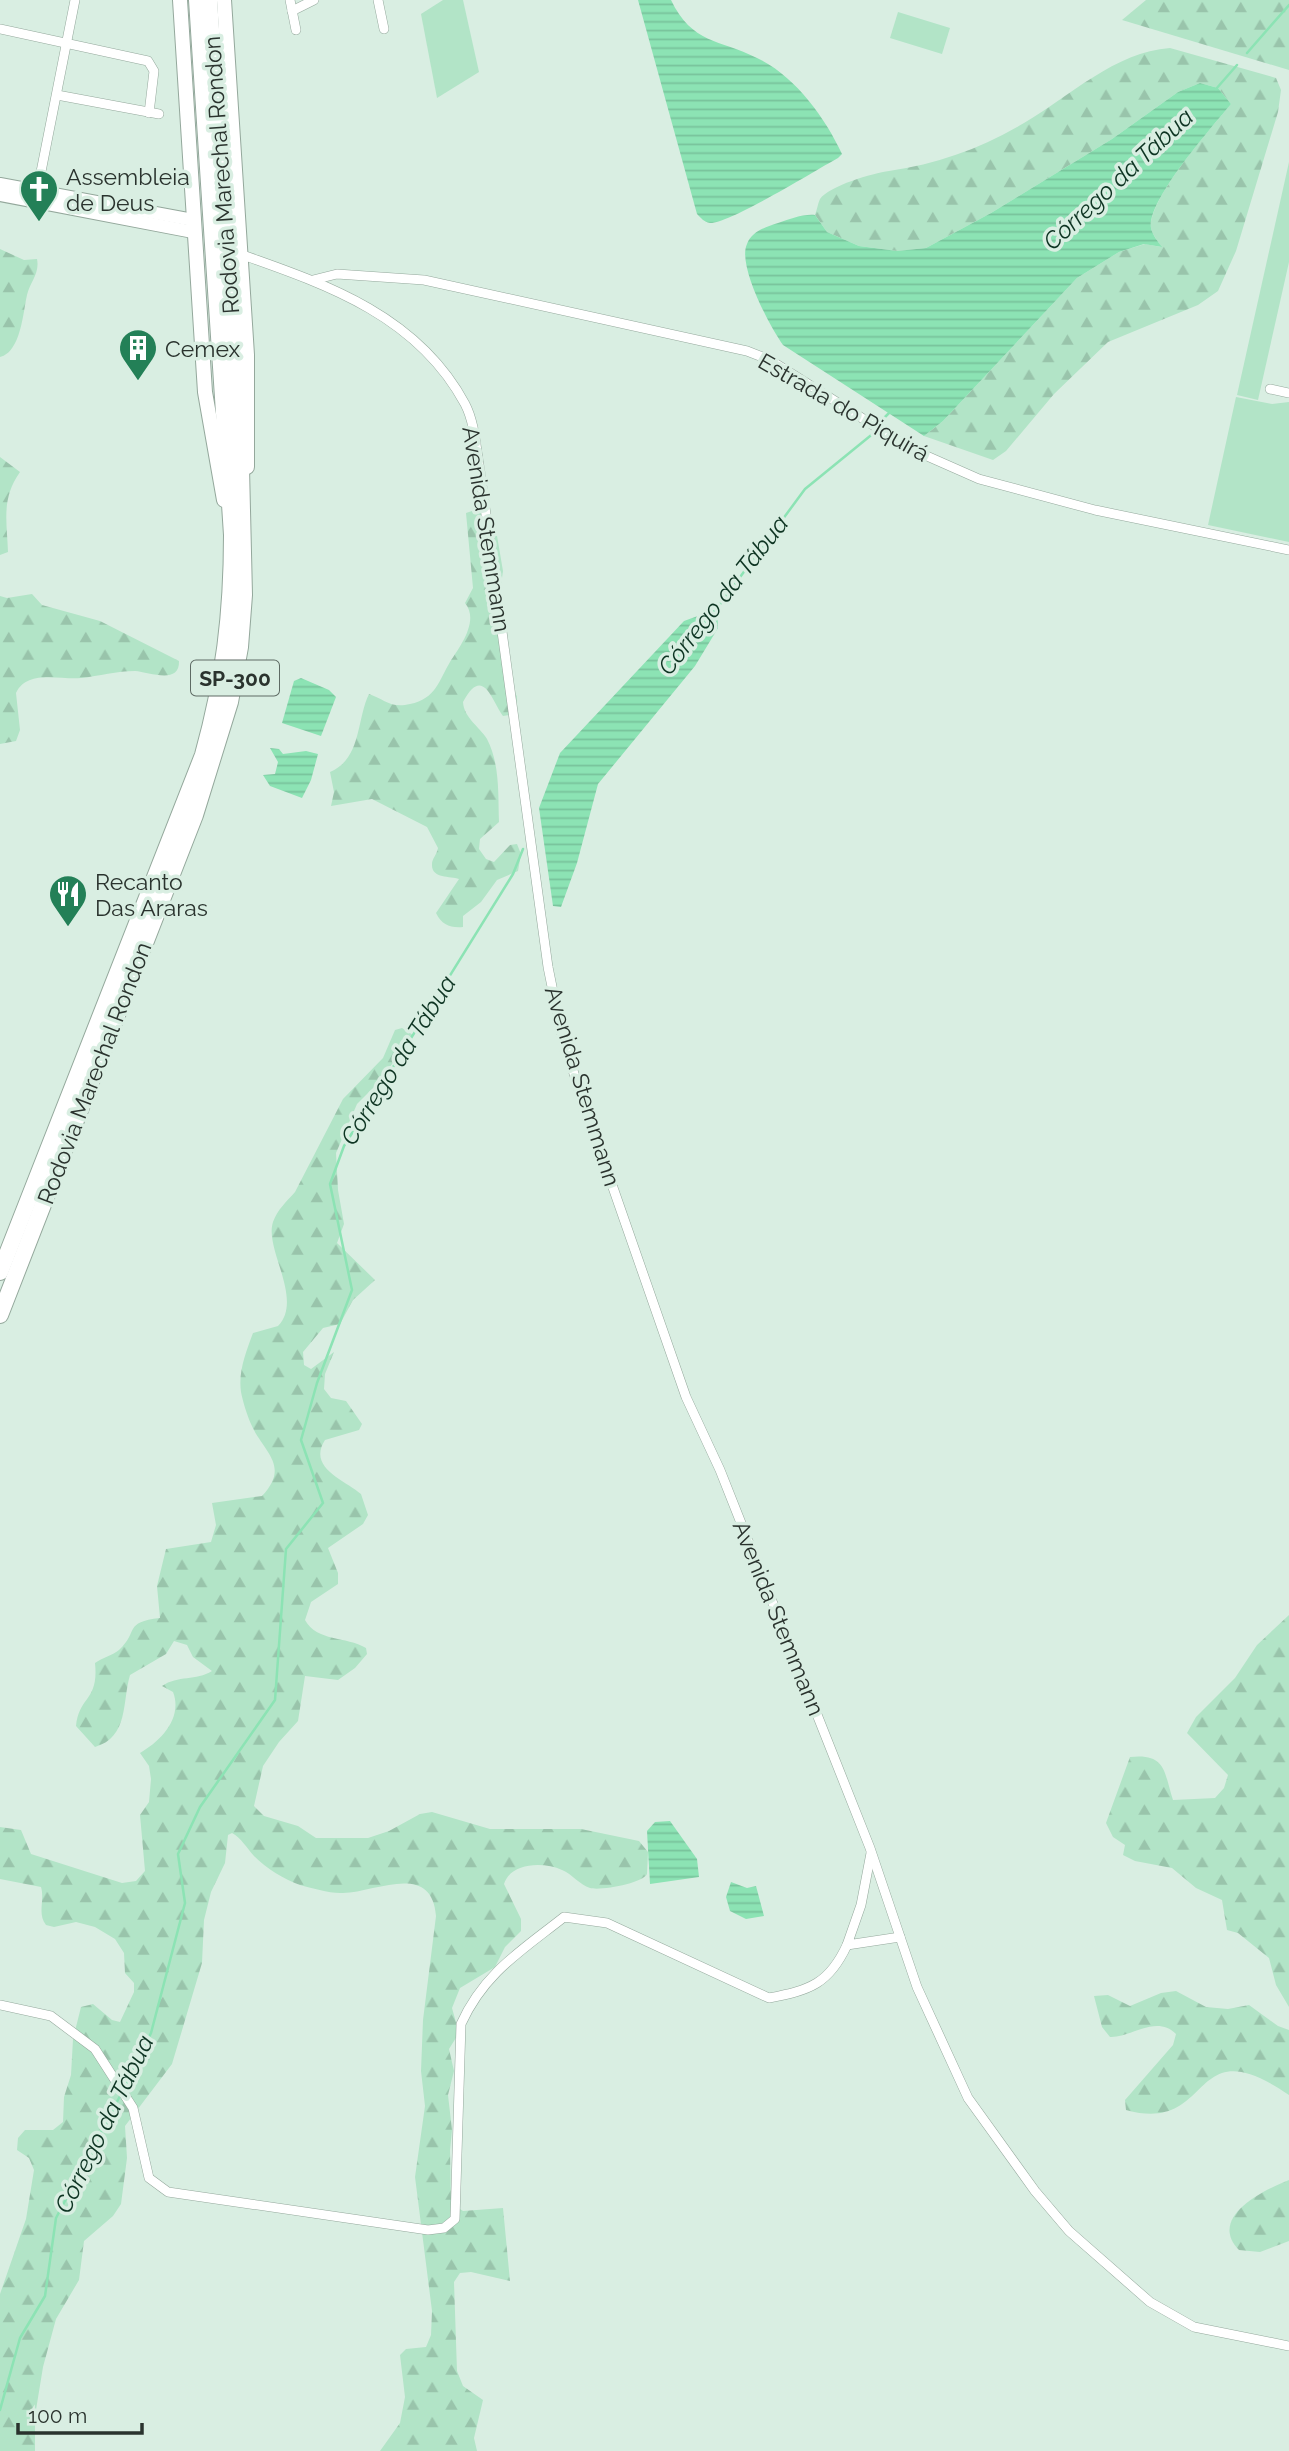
<svg xmlns="http://www.w3.org/2000/svg" width="1289" height="2451" viewBox="0 0 1289 2451" font-family="Raleway,sans-serif">
<defs>
<pattern id="forest-firs" width="22" height="20" patternUnits="userSpaceOnUse" patternTransform="scale(1.75)"><rect width="22" height="20" fill="#b2e4c7"/><path d="M5 1l3.5 6h-7zM16 11l3.5 6h-7z" fill="#99c4ab"/></pattern>
<pattern id="water-rules" width="6" height="5" patternUnits="userSpaceOnUse" patternTransform="scale(1.75)"><rect width="6" height="5" fill="#8ce3b4"/><path d="M0 2.5h6" fill="none" stroke="#79c39b"/></pattern>
</defs>
<rect width="100%" height="100%" fill="#d9eee2"/>
<g fill="#b2e4c7">
<path d="M 443,0 L 463,0 L 479,72 L 437,98 L 421,14 Z"/>
<path d="M 898,12 L 950,28 L 942,54 L 890,38 Z"/>
<path d="M 1289,162 L 1289,262 L 1258,400 L 1237,395 Z"/>
<path d="M 1236,397 L 1272,404 L 1289,402 L 1289,542 L 1208,525 Z"/>
</g>
<g fill="url(#forest-firs)">
<path d="M 1146,0 L 1289,0 L 1289,70 L 1122,20 Z"/>
<path d="M 1170,48 L 1276,78 L 1281,90 L 1278,112 L 1236,251 L 1218,291 L 1198,305 L 1108,342 L 1054,394 L 1006,451 L 993,460 L 924,436 L 943,421 L 1077,278 L 1119,252 L 1145,244 L 1161,247 C 1158,241 1152,234 1151,228 C 1148,199 1212,127 1231,104 L 1218,88 L 1200,83 L 1178,92 L 1112,139 L 991,213 L 926,248 L 897,251 L 859,246 L 827,232 L 815,215 C 817,210 818,203 820,199 C 829,186 873,173 889,171 C 938,164 982,148 1024,123 C 1070,96 1115,52 1170,48 Z"/>
<path d="M 0,249 L 24,260 L 37,259 C 40,273 30,282 27,295 C 23,312 21,352 0,357 Z"/>
<path d="M 0,457 L 20,472 C 1,499 7,521 8,552 L 0,555 Z"/>
<path d="M 478,509 L 495,524 L 503,571 L 499,599 L 509,688 L 517,696 L 516,705 L 509,715 L 503,716 C 492,701 483,664 463,702 C 464,718 479,726 487,739 C 500,764 498,794 499,822 L 480,839 L 479,849 L 486,859 L 494,862 L 510,845 L 517,844 L 521,854 L 518,871 L 497,880 L 481,902 L 463,916 L 463,927 C 450,928 442,925 436,913 L 459,879 C 450,876 431,879 432,864 C 432,859 437,854 438,848 L 427,827 L 372,799 L 331,806 L 334,792 L 330,772 C 362,758 356,721 369,694 C 384,699 391,709 410,704 C 436,699 439,680 450,662 C 459,648 480,621 465,603 L 473,588 L 466,513 Z"/>
<path d="M 32,594 L 42,605 L 100,621 L 179,661 C 180,685 149,672 135,671 C 117,671 99,676 81,678 C 60,680 27,669 16,693 L 20,730 L 16,741 L 0,744 L 0,596 L 7,598 Z"/>
<path d="M 402,1028 L 413,1035 L 379,1082 L 357,1104 L 336,1153 L 338,1190 L 344,1224 L 337,1243 L 375,1280 L 353,1300 L 340,1324 L 323,1328 L 303,1352 L 304,1365 L 311,1369 L 334,1352 L 325,1374 L 324,1389 L 331,1398 L 346,1401 L 362,1424 L 359,1430 L 325,1440 C 307,1468 345,1480 361,1494 L 368,1515 L 363,1524 L 328,1548 L 338,1573 L 338,1584 L 311,1602 L 305,1620 C 317,1642 346,1636 366,1648 L 367,1654 L 355,1668 L 338,1680 L 305,1676 L 298,1721 L 279,1742 L 263,1766 L 254,1806 L 264,1816 L 298,1826 L 316,1838 L 368,1838 L 389,1831 L 420,1814 L 432,1812 L 490,1829 L 581,1829 L 639,1841 L 648,1852 L 647,1874 C 643,1883 601,1891 590,1888 C 580,1885 572,1874 562,1870 C 544,1862 511,1862 504,1884 L 521,1919 L 521,1931 L 505,1947 L 495,1967 L 460,1988 L 452,2008 L 459,2033 L 449,2049 L 454,2071 L 448,2095 L 452,2130 L 450,2150 L 451,2203 L 463,2211 L 503,2208 L 510,2281 L 471,2272 L 460,2273 L 454,2282 L 457,2371 L 463,2386 L 483,2400 L 474,2438 L 477,2451 L 380,2451 L 400,2423 L 405,2397 L 400,2355 L 406,2349 L 426,2347 L 431,2335 L 432,2311 L 415,2177 L 425,2106 L 421,2071 L 423,2020 L 436,1916 C 432,1861 376,1892 343,1893 C 331,1894 312,1888 300,1885 C 285,1880 266,1868 254,1856 C 247,1848 241,1838 232,1833 L 228,1835 L 225,1863 L 211,1892 L 204,1920 L 202,1963 L 172,2064 L 125,2126 L 127,2158 L 121,2204 L 113,2216 L 84,2241 L 79,2280 L 56,2319 L 43,2367 L 35,2416 L 35,2451 L 0,2451 L 0,2294 L 26,2219 L 34,2170 L 29,2158 L 17,2150 L 18,2138 L 25,2130 L 53,2130 L 63,2122 L 64,2097 L 71,2075 L 73,2039 L 81,2007 L 93,2004 L 112,2020 L 120,2022 L 134,1992 L 134,1983 L 125,1973 L 124,1953 L 115,1939 L 95,1927 L 76,1922 L 54,1927 L 46,1925 C 37,1914 45,1900 41,1887 L 0,1879 L 0,1827 L 21,1830 L 31,1854 L 122,1883 L 136,1881 L 145,1871 L 140,1815 L 149,1802 L 151,1779 L 149,1766 L 140,1753 C 161,1741 183,1718 173,1692 L 162,1686 C 178,1675 196,1681 212,1671 L 193,1657 L 187,1645 L 174,1641 L 166,1654 L 130,1675 C 122,1702 129,1737 95,1747 L 76,1726 C 79,1696 99,1701 95,1663 C 102,1658 113,1655 119,1650 C 139,1632 123,1622 160,1618 L 157,1586 L 166,1549 L 211,1542 L 216,1525 L 212,1503 L 262,1496 C 291,1465 263,1452 251,1424 C 247,1415 243,1402 241,1392 C 238,1372 246,1352 253,1333 L 278,1326 C 304,1299 264,1249 273,1222 C 277,1210 287,1201 295,1192 L 343,1099 L 383,1058 L 395,1030 Z"/>
<path d="M 1289,1615 L 1289,2007 L 1276,1985 L 1269,1958 L 1238,1933 L 1227,1930 L 1222,1900 L 1196,1888 L 1172,1868 L 1135,1861 L 1123,1855 L 1125,1845 L 1113,1837 L 1106,1823 L 1130,1757 C 1167,1753 1164,1773 1173,1800 L 1215,1798 L 1224,1788 L 1228,1775 L 1187,1733 L 1196,1717 L 1235,1678 L 1257,1645 Z"/>
<path d="M 1176,1991 L 1206,2007 L 1228,2009 L 1249,2005 L 1278,2026 L 1289,2030 L 1289,2095 C 1187,2025 1216,2135 1126,2110 L 1125,2100 L 1173,2045 L 1176,2034 C 1156,2014 1131,2038 1110,2037 L 1102,2027 L 1094,1996 L 1108,1995 L 1130,2006 L 1161,1993 Z"/>
<path d="M 1289,2180 L 1289,2241 L 1260,2252 L 1239,2250 C 1207,2217 1264,2190 1289,2180 Z"/>
</g>
<g fill="url(#water-rules)">
<path d="M 638,0 L 671,0 C 692,44 719,39 757,58 C 794,75 825,117 842,154 L 838,158 C 816,170 729,224 710,223 C 704,222 701,218 697,214 Z"/>
<path d="M 1200,83 L 1218,88 L 1231,104 C 1213,126 1147,200 1151,228 C 1152,234 1158,242 1162,247 L 1144,244 L 1119,252 L 1077,278 L 943,421 L 924,436 L 783,345 C 770,327 737,265 747,244 C 752,231 766,227 778,223 C 791,219 802,214 815,215 L 827,232 L 859,246 L 897,251 L 926,248 L 991,213 L 1112,139 L 1178,92 Z"/>
<path d="M 717,609 L 718,628 L 695,666 L 598,784 L 577,863 L 561,907 L 553,906 L 539,808 L 560,753 L 684,621 Z"/>
<path d="M 301,678 L 329,690 L 336,697 L 321,736 L 282,723 L 294,681 Z"/>
<path d="M 270,748 L 279,749 L 283,754 L 306,751 L 318,754 L 311,780 L 302,798 L 270,786 L 263,775 L 275,774 L 278,762 Z"/>
<path d="M 670,1821 L 697,1859 L 699,1877 L 650,1884 L 647,1831 L 655,1822 Z"/>
<path d="M 731,1882 L 747,1888 L 756,1886 L 764,1916 L 746,1919 L 730,1911 L 726,1897 Z"/>
</g>
<g fill="none" stroke-linecap="round" stroke-linejoin="round">
<g stroke="#8ce3b4" stroke-width="2.5">
<path d="M 1247,53 L 1289,5"/>
<path d="M 1216,89 L 1237,65"/>
<path d="M 885,417 L 891,411"/>
<path d="M 715,611 L 805,489 L 875,432"/>
<path d="M 123,2090 L 151,2033 L 185,1903 L 178,1854 L 200,1807 L 275,1700 L 286,1549 L 323,1503 L 301,1440 L 317,1383 L 352,1290 L 330,1184 L 344,1146 L 513,874 L 523,849"/>
<path d="M 0,2410 L 20,2338 L 45,2296 L 56,2218 L 120,2096"/>
</g>
<defs>
<g id="street">
<path d="M 290,0 L 296,30"/>
<path d="M 378,0 L 384,29"/>
<path d="M 292,11 L 314,0"/>
<path d="M 0,29 L 148,61 L 154,71 L 149,113"/>
<path d="M 57,95 L 159,114"/>
<path d="M 36,197 L 75,0"/>
<path d="M 240,254 C 328,285 418,316 465,404 C 475,423 476,449 480,471 L 548,967 L 561,1031 L 579,1090 L 686,1397 L 720,1470 L 870,1848 L 917,1987 L 968,2098 L 1035,2191 L 1069,2231 L 1150,2302 L 1194,2327 L 1289,2346"/>
<path d="M 313,280 L 337,274 L 424,280 L 747,351 L 770,360 L 911,449 L 979,479 L 1095,510 L 1289,550"/>
<path d="M 1270,389 L 1289,393"/>
<path d="M 871,1853 L 861,1905 L 847,1945 L 900,1937"/>
<path d="M 0,2005 L 51,2016 L 95,2049 L 133,2108 L 149,2178 L 168,2192 L 428,2230 L 444,2228 L 455,2219 L 461,2024 C 484,1973 521,1951 564,1917 L 607,1923 L 769,1998 C 810,1990 829,1984 847,1945"/>
</g>
<g id="secondary">
<path d="M 0,184 L 193,220"/>
<path d="M 0,195 L 193,232"/>
</g>
<g id="primary">
<path d="M 180,0 L 205,392 L 224,500"/>
<path d="M 224,0 L 247,355 L 247,467"/>
</g>
<g id="highway">
<path d="M 0,1272 L 203,755 C 224,679 232,614 232,535 L 197,0"/>
<path d="M 0,1315 L 195,815 L 230,702 L 240,647 L 244,595 L 241,468 L 209,0"/>
</g>
</defs>
<use href="#street" stroke="#94a89c" stroke-width="10"/>
<use href="#secondary" stroke="#94a89c" stroke-width="14"/>
<use href="#primary" stroke="#94a89c" stroke-width="16"/>
<use href="#highway" stroke="#94a89c" stroke-width="18"/>
<use href="#street" stroke="#fff" stroke-width="9"/>
<use href="#secondary" stroke="#fff" stroke-width="12"/>
<use href="#primary" stroke="#fff" stroke-width="14"/>
<use href="#highway" stroke="#fff" stroke-width="16"/>
</g>
<defs>
<symbol id="church-pin" viewBox="-11 -11 22 30"><path d="M0 17L-7.5 6A9.5 9.5 0 1 1 7.5 6Z" fill="#238057" stroke="#d9eee2"/><path d="M-1.2-6h2.4v3.5h3.3v2.4h-3.3V6h-2.4V-.1h-3.3v-2.4h3.3Z" fill="#fff"/></symbol>
<symbol id="building-pin" viewBox="-11 -11 22 30"><path d="M0 17L-7.5 6A9.5 9.5 0 1 1 7.5 6Z" fill="#238057" stroke="#d9eee2"/><path d="M-4-6H4V6H1V3H-1V6H-4ZM-2.5-4.3h1.7v1.8h-1.7ZM.8-4.3h1.7v1.8H.8ZM-2.5-1h1.7V.8h-1.7ZM.8-1h1.7V.8H.8Z" fill="#fff"/></symbol>
<symbol id="restaurant-pin" viewBox="-11 -11 22 30"><path d="M0 17L-7.5 6A9.5 9.5 0 1 1 7.5 6Z" fill="#238057" stroke="#d9eee2"/><path d="M-5-6h1v4h1v-4h1v4h1v-4h1v5L-1.5 .5V6h-2V.5L-5-1ZM5-6V6H3V1.5H1.5Q1.5-4 5-6Z" fill="#fff"/></symbol>
</defs>
<g fill-rule="evenodd">
<use href="#church-pin" x="17" y="167" width="44" height="60"/>
<use href="#building-pin" x="116" y="326" width="44" height="60"/>
<use href="#restaurant-pin" x="46" y="872" width="44" height="60"/>
</g>
<g text-anchor="middle" dominant-baseline="central" stroke-width="7" stroke-linejoin="round" paint-order="stroke">
<rect fill="#d9eee2" stroke="#5e6b64" stroke-width="2" x="191" y="660.5" width="88" height="35" rx="5"/>
<g font-size="21" font-weight="bold" fill="#2a332e">
<text x="235" y="678">SP-300</text>
</g>
<g font-size="23" fill="#2a332e" stroke="#d9eee2">
<text transform="translate(221 175) rotate(-94)">Rodovia Marechal Rondon</text>
<text transform="translate(844 407) rotate(30)">Estrada do Piquirá</text>
<text transform="translate(487 529) rotate(81)">Avenida Stemmann</text>
<text transform="translate(94 1073) rotate(-69)">Rodovia Marechal Rondon</text>
<text transform="translate(583 1086) rotate(73)">Avenida Stemmann</text>
<text transform="translate(779 1618) rotate(68)">Avenida Stemmann</text>
</g>
<g font-size="23" fill="#2a332e" stroke="#d9eee2" text-anchor="start">
<text x="66" y="176">Assembleia<tspan x="66" dy="26">de Deus</tspan></text>
<text x="165" y="348">Cemex</text>
<text x="95" y="881">Recanto<tspan x="95" dy="26">Das Araras</tspan></text>
</g>
<g font-size="24" font-style="italic" fill="#0d3422" stroke="#d9eee2">
<text transform="translate(1118 179) rotate(-43)">Córrego da Tábua</text>
<text transform="translate(723 595) rotate(-52)">Córrego da Tábua</text>
<text transform="translate(398 1060) rotate(-58)">Córrego da Tábua</text>
<text transform="translate(104 2124) rotate(-64)">Córrego da Tábua</text>
</g>
</g>
<path d="M18 2423v10h124v-10" fill="none" stroke="#2a332e" stroke-width="3.5"/>
<text x="28" y="2423" font-size="21" fill="#2a332e" stroke="#d9eee2" stroke-width="5" paint-order="stroke">100 m</text>
</svg>
